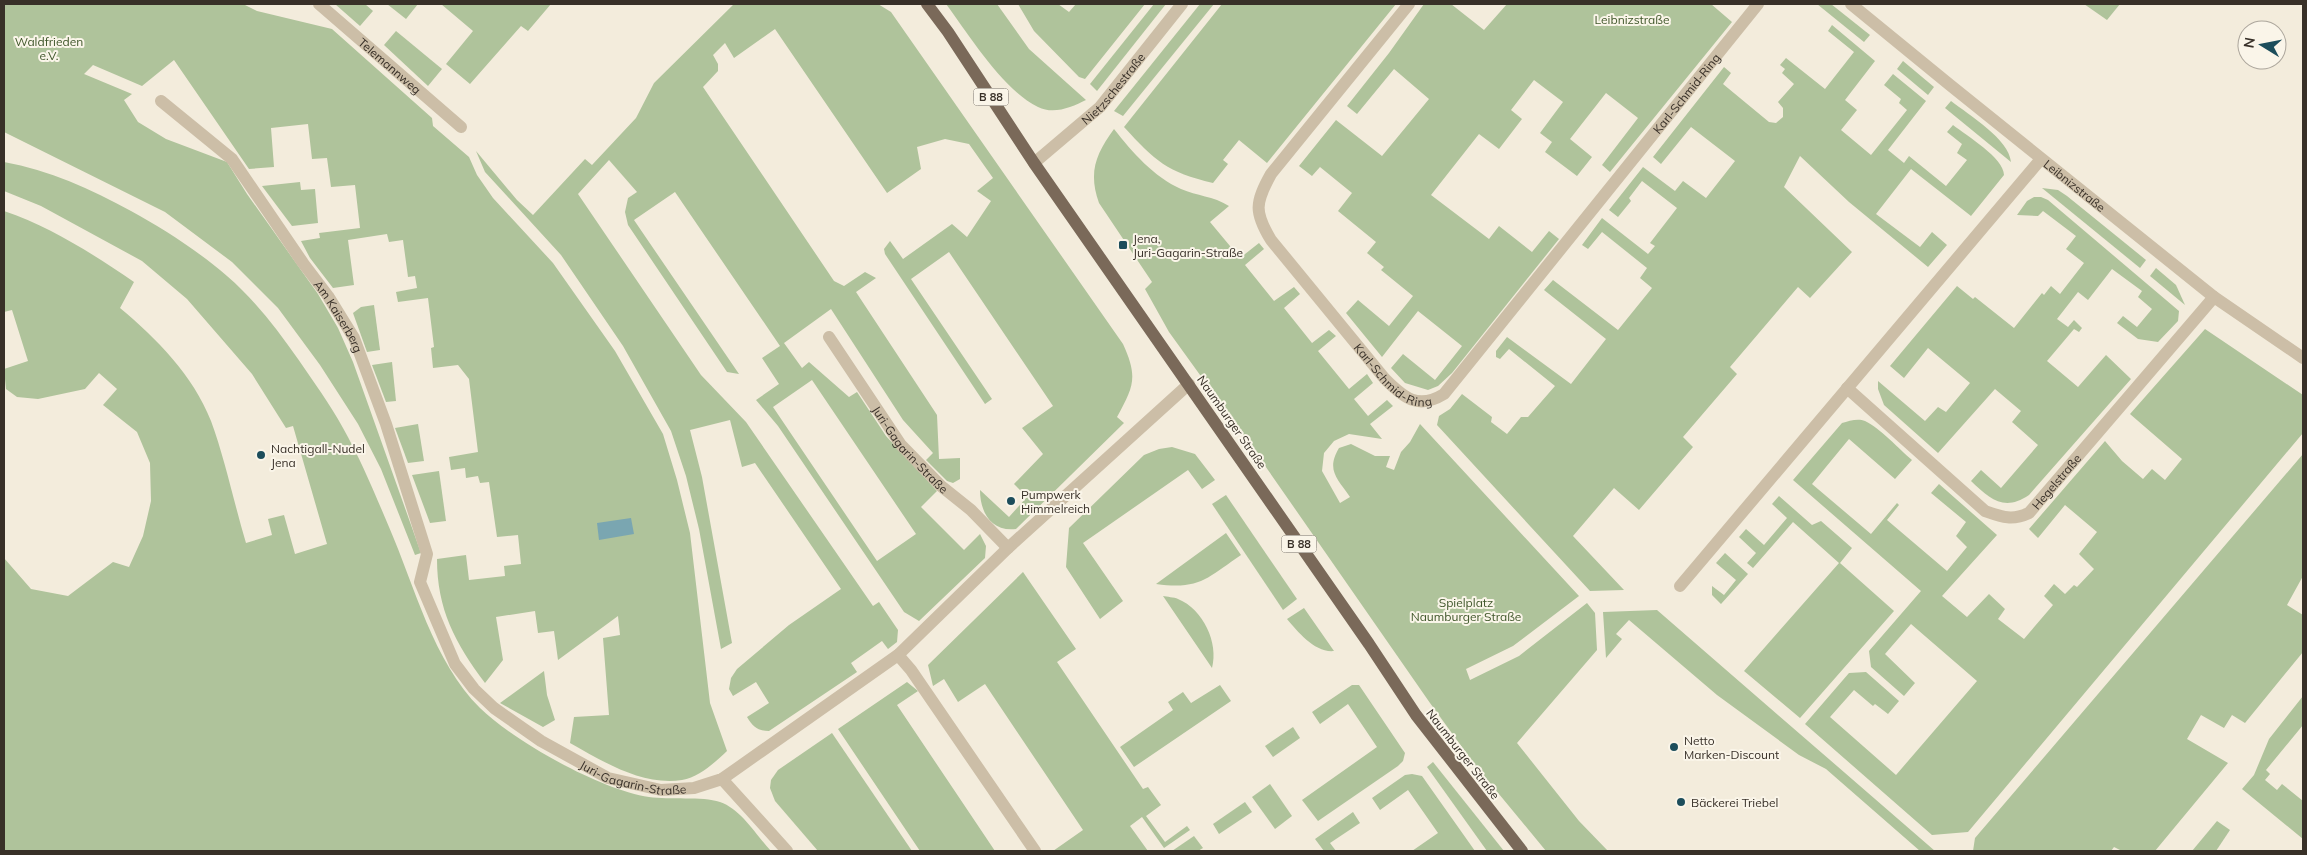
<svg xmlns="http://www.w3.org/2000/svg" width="2307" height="855" viewBox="0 0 2307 855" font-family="Mulish,sans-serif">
<rect width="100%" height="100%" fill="#f3ecdc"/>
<g fill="#afc39b" fill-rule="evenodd">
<path d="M 4,4 L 243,4 L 257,11 L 332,29 L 432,118 L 433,126 L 469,157 L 477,175 L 493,198 L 553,263 L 615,351 L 663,434 L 677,480 L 690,533 L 710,703 L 727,751 C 715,762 700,777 682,780 C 642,786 604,762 570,743 L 574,717 L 609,715 L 603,638 L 620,635 L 618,616 L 558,660 L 554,631 L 538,633 L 535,611 L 496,617 L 503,660 L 485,683 C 455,643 437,609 437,559 L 466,555 L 469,580 L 505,576 L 504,566 L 521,564 L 518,535 L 497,537 L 489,482 L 480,483 L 478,476 L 466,478 L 465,468 L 451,470 L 449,457 L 478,452 L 469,379 L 458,365 L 433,368 L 431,348 L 434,347 L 428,298 L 398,302 L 396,292 L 417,288 L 415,276 L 408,277 L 403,240 L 389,242 L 387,234 L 348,240 L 354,285 L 333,288 L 310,258 L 301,241 L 320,238 L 319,233 L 360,228 L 355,185 L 331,187 L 327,158 L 312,159 L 308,124 L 271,128 L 274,167 L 249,169 L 174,60 L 142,86 L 93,65 L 84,74 L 132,94 L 124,100 L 138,122 L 166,139 L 227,162 L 247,194 L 318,294 L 338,328 L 353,362 L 421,553 L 415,555 L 381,469 L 358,424 L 320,365 L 278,308 L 232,262 L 165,212 L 4,132 Z"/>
<path d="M 335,4 L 365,4 L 373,11 L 360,26 Z"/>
<path d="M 387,4 L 418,4 L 406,19 Z"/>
<path d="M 441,4 L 551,4 L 528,31 L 521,26 L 470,84 L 446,64 L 473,31 Z"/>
<path d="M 734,4 L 878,4 L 891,12 L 1123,344 C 1138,377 1134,386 1117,417 L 1124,423 L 1016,529 C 991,532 980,512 980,490 L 1009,517 L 1027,497 L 1014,484 L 1043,454 L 1022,428 L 1053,406 L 949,252 L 911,279 L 992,399 L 985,404 L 885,254 L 884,249 L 890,241 L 903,259 L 952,224 L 967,237 L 991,201 L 977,191 L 993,178 L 969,144 L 945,139 L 917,147 L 921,169 L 887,193 L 775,29 L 734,58 L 725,43 L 713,55 L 718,64 L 718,71 L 703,87 L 834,281 L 844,286 L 865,272 L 876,278 L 856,292 L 937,415 L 939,459 L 960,458 L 960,479 L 953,483 L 947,481 L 926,460 L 933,453 L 903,420 L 831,309 L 784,343 L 802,368 L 809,362 L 849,397 L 857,392 L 886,436 L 937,491 L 921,507 L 964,550 L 980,534 L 986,546 L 985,558 L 919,621 L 904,612 L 778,426 L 756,400 L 779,384 L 762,358 L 780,346 L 675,192 L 634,220 L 739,374 L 727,372 L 628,225 L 625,212 L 628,198 L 637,192 L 609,160 L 578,194 L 701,375 L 746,422 L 873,606 L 879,602 L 898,630 L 897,642 L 888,649 L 882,641 L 851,663 L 857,672 L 769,731 C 758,731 753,727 747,717 L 769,703 L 756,682 L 733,696 L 729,689 L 731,678 L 737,669 L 789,625 L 841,589 L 755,463 L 742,467 L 730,420 L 690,430 L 702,477 L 732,643 L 721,649 L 699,529 L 686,476 L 671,431 L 623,346 L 561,255 L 485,172 L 476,151 L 517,200 L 533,215 L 585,159 L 592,165 L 636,118 L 654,83 ZM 812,380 L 916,534 L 877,561 L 773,407 Z"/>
<path d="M 946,4 L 997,4 L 1029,49 L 1086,100 C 1072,107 1054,115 1038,107 C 1003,90 969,35 946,4 Z"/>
<path d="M 1018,4 L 1058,4 L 1069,12 L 1076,4 L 1145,4 L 1085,79 L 1079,77 L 1034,31 Z"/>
<path d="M 1154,4 L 1166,4 L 1097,91 L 1090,84 Z"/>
<path d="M 1200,4 L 1214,4 L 1123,116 L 1114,111 Z"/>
<path d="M 1222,4 L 1396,4 L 1267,163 L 1239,140 L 1223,160 L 1228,164 L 1213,183 C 1167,172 1155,161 1124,127 Z"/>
<path d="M 1424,4 L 1451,4 L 1484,30 L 1507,4 L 1711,4 L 1732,22 L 1610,172 L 1602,165 L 1638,118 L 1606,93 L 1570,139 L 1592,157 L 1577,176 L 1545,152 L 1552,142 L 1540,133 L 1563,102 L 1534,80 L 1511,110 L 1522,119 L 1499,149 L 1479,134 L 1431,195 L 1489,239 L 1499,226 L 1532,252 L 1549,231 L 1559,239 L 1452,373 L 1438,386 L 1428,390 L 1405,383 L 1391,368 L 1403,354 L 1435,380 L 1462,346 L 1418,311 L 1382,357 L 1346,313 L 1358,300 L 1389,326 L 1413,296 L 1381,270 L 1384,267 L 1367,253 L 1376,242 L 1338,211 L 1352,193 L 1320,167 L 1312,176 L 1299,166 L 1336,120 L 1382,156 L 1429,99 L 1394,69 L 1357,114 L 1347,106 L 1389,53 Z"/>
<path d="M 1817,4 L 1831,4 L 1870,35 L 1864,42 Z"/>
<path d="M 2084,4 L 2120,4 L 2107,20 Z"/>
<path d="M 1832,25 L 1875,61 L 1845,100 L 1857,110 L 1841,130 L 1871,155 L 1907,110 L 1899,103 L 1901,99 L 1884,85 L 1893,74 L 1926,101 L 1888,150 L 1904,163 L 1909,156 L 1946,186 L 1967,160 L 1957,153 L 1962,144 L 1947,132 L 1953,125 C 1967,136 2004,158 2004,175 L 1971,216 L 1911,169 L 1876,214 L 1920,247 L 1932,232 L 1947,245 L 1928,267 L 1849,202 L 1800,156 L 1784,187 L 1852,252 L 1810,298 L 1798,287 L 1730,367 L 1737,374 L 1683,437 L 1693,447 L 1639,510 L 1614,488 L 1573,536 L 1624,590 L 1590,591 L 1437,425 L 1439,416 L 1450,409 L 1462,394 L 1492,417 L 1491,422 L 1507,434 L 1521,417 L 1528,417 L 1555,386 L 1509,349 L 1500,359 L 1496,357 L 1496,351 L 1507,337 L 1571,384 L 1606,339 L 1544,290 L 1553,280 L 1618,330 L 1652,288 L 1640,278 L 1647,268 L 1602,232 L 1588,249 L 1582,245 L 1602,218 L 1648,254 L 1655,246 L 1650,243 L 1677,208 L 1642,181 L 1629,198 L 1631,201 L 1618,217 L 1609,210 L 1643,167 L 1675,191 L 1683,181 L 1706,198 L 1735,161 L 1691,127 L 1661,164 L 1653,157 L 1724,67 L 1731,73 L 1723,84 L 1769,122 L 1776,123 L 1783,117 L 1783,108 L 1778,102 L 1794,84 L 1782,73 L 1785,69 L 1780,65 L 1786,58 L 1825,89 L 1854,52 L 1828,31 Z"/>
<path d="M 396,31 L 442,69 L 428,86 L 384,45 Z"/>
<path d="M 1903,61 L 1934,87 L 1928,95 L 1897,69 Z"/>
<path d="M 1951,101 C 1969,115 2009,139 2011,162 L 1945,108 Z"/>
<path d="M 1114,129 C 1132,152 1154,177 1181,189 C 1197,196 1213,196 1229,206 L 1210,222 L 1240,258 L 1259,243 L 1264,249 L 1245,265 L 1274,301 L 1294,287 L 1300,294 L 1284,308 L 1312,343 L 1329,330 L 1336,336 L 1318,351 L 1349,389 L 1367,374 L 1373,383 L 1354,399 L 1368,416 L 1387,400 L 1393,406 L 1370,424 L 1382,439 L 1349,434 L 1334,441 L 1324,453 L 1322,471 L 1340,503 L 1350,497 C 1337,478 1326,470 1339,448 L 1351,444 L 1375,456 L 1390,456 L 1386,467 L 1394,470 L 1401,452 L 1410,442 L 1420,424 L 1579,596 L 1513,646 L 1466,669 L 1470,680 L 1519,656 L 1587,603 L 1595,613 L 1597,650 L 1517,743 L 1579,821 L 1608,851 L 1546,851 L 1475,765 L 1430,703 L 1252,447 L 1169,332 L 1145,289 L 1152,282 L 1099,203 C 1088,172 1096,154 1114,129 Z"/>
<path d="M 4,162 C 49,170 91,189 131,211 C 164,229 198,251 227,276 C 255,300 277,329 298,359 C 313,381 330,404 343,428 C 361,460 375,494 389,527 C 415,587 433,661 480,708 C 515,742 601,790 649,797 C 669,800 702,796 720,802 C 741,809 756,835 771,851 L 4,851 L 4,558 L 31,589 L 68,596 L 113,562 L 129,567 L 143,536 L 151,501 L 150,463 L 137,432 L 103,405 L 117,389 L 99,373 L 85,389 L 38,399 L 17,397 L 6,389 L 4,369 L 28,361 L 12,310 L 4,312 L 4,211 C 51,227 93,254 134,282 L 120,308 C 157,339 193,375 211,421 C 225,459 234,503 246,543 L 272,535 L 268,519 L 284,515 L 295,554 L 327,544 L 293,426 L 286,428 L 252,374 L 187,299 L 142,261 L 41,206 L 4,191 Z"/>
<path d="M 300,182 L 301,190 L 315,189 L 318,223 L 292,226 L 262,186 Z"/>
<path d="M 2042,188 L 2058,190 L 2067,196 L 2146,260 L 2140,268 Z"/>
<path d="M 2034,197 L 2041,197 L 2048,200 L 2179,311 L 2178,321 L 2158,342 L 2138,339 L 2117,323 L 2123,316 L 2137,327 L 2152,309 L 2138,297 L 2142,291 L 2112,269 L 2088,300 L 2078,292 L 2057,319 L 2068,327 L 2074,320 L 2082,328 L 2079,332 L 2074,329 L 2047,361 L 2078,387 L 2106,355 L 2131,379 L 2029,495 C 2004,512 1990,499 1971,481 L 1981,470 L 2001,488 L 2038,445 L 2012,422 L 2021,411 L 1995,389 L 1938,453 L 1884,405 L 1878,389 L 1878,381 L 1925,421 L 1938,407 L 1946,412 L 1970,383 L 1928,348 L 1904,378 L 1890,366 L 1957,286 L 1973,299 L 1975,297 L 2014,328 L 2042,293 L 2044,295 L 2051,286 L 2060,294 L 2084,263 L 2066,249 L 2076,236 L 2043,211 L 2038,216 L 2017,215 L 2027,201 Z"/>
<path d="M 2156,268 L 2176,285 L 2185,305 L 2150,276 Z"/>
<path d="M 374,305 L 380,350 L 367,352 L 353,313 L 361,307 Z"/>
<path d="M 2205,329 L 2303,395 L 2303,433 L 1968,832 L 1932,835 L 1805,724 L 1849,673 L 1866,672 L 1899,701 L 1888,714 L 1875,704 L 1873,706 L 1854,690 L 1830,717 L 1896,775 L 1977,681 L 1911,624 L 1885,654 L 1915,683 L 1904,696 L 1871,667 L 1869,651 L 1921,591 L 1793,480 L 1842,423 C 1849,421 1858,418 1865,421 C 1880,428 1899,449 1912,460 L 1895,479 L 1849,439 L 1812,484 L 1871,534 L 1897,503 L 1899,505 L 1887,520 L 1947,571 L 1967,547 L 1956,536 L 1966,522 L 1931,493 L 1939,484 L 1997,535 L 1942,596 L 1967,617 L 1989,594 L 2005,609 L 1998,619 L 2024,639 L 2053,605 L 2044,596 L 2054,584 L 2065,594 L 2074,585 L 2077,587 L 2094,569 L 2079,554 L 2097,532 L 2065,505 L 2038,538 L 2029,529 L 2105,441 L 2122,461 L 2143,479 L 2152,469 L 2165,480 L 2182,459 L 2130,414 Z"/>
<path d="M 392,362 L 396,401 L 386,402 L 372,365 Z"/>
<path d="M 418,424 L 424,461 L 408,463 L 395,428 Z"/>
<path d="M 1172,447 L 1195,454 L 1215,480 L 1202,489 L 1188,470 L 1083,543 L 1123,601 L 1100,619 L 1066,567 L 1069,528 L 1144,455 L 1159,449 Z"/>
<path d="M 2303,454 L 2303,576 L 2287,605 L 2303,615 L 2303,652 L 2245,723 L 2232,715 L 2224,728 L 2201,715 L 2187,739 L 2228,763 L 2155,851 L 2122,851 L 2114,847 L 2111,851 L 1973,851 L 1975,838 Z"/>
<path d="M 439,471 L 446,521 L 430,523 L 412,475 Z"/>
<path d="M 1226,495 L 1297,599 L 1283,610 L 1212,504 Z"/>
<path d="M 1779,496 L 1812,525 L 1821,521 L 1852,548 L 1840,563 L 1894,611 L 1800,718 L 1744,671 L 1839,563 L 1793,522 L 1753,568 L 1747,563 L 1756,553 L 1739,537 L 1746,529 L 1764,545 L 1787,518 L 1772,504 Z"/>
<path d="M 1226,533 L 1241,555 C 1207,578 1200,590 1156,584 Z"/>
<path d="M 1725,553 L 1748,574 L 1721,604 L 1712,595 L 1712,586 L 1724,595 L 1736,580 L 1716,563 Z"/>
<path d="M 1023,572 L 1076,649 L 1057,662 L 1143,789 L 1148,787 L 1161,805 L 1146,816 L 1165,842 L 1187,826 L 1190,830 L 1164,848 L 1142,817 L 1130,826 L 1148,851 L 1053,851 L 1083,830 L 985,684 L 958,702 L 944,679 L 933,686 L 928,665 Z"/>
<path d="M 1163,596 C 1167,597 1174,597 1178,599 C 1203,609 1219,643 1212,668 Z"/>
<path d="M 1304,608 L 1334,651 C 1315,653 1298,632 1287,619 Z"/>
<path d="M 1657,610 L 1935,851 L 1920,851 L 1826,769 L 1799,755 L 1717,695 L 1629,620 L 1616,634 L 1622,639 L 1606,658 L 1603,612 Z"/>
<path d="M 544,671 L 547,695 L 555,720 L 543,727 L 500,703 Z"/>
<path d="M 907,682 L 918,691 L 897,705 L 995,851 L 920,851 L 838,729 Z"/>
<path d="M 1220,685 L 1231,701 L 1134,767 L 1120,747 L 1173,710 L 1168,702 L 1183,692 L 1191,703 Z"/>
<path d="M 1352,685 L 1359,685 L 1405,753 L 1403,761 L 1398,766 L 1318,821 L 1302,800 L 1377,747 L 1348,704 L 1320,724 L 1312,712 Z"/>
<path d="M 2303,696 L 2303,725 L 2266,770 L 2270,774 L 2265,780 L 2277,790 L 2282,784 L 2303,801 L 2303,839 L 2242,789 L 2254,775 L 2269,739 Z"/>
<path d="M 1293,727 L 1300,738 L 1273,757 L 1265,746 Z"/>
<path d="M 832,733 L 912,851 L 818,851 L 775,801 L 770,788 L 771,780 L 778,770 Z"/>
<path d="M 1433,762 L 1504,851 L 1487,851 L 1427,767 Z"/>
<path d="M 1412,774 L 1422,776 L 1475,851 L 1412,851 L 1438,833 L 1408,790 L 1380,810 L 1372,798 L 1405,775 Z"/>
<path d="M 1270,784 L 1292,816 L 1275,829 L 1252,797 Z"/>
<path d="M 1245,802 L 1252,812 L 1219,834 L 1213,824 Z"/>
<path d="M 1353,812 L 1360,823 L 1330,843 L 1336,851 L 1324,851 L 1315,839 Z"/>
<path d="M 2217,821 L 2230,830 L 2216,851 L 2192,851 Z"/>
<path d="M 1194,836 L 1203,848 L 1198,851 L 1172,851 Z"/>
</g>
<path fill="#7aa6b1" d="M 631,518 L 634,534 L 599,540 L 597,523 Z"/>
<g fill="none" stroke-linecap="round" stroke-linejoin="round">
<g stroke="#ccbea7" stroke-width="12">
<path id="s1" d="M 319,4 L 461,127"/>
<path id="s2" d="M 1409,4 L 1271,174 C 1255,203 1254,212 1271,240 L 1385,379 C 1404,398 1418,410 1444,394 L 1758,4"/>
<path id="s3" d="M 1851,4 L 1950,85 L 2214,297 L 2303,358"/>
<path id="s4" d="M 161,101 L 232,159 L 303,263 L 328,296 L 354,338 L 386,424 L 427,554 L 420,582 L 455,664 L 474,689 L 494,708 L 541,741 L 608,778 L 661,790 L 694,788 L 722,779 L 898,655 L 1008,548 L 1189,384"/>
<path id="s5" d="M 1034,163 L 1100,107 L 1182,4"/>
<path id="s6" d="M 829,337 L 901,445 L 941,486 L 971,510 L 1008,548"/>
<path id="s7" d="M 1847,388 L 1985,511 C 2002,517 2012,521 2029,513 L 2214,297"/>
<path d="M 1680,586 L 2041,159"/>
<path d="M 898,655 L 911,670 L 1035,851"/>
<path d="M 722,779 L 787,851"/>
</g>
<path stroke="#7a6959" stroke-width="12" d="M 927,4 L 948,32 L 1034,163 L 1369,644 L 1416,715 L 1522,851"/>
</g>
<g fill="#1c4d5b" stroke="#faf5e9" stroke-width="2">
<rect x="1118" y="240" width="10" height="10" rx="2.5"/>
<circle cx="261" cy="455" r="5"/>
<circle cx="1011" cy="501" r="5"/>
<circle cx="1674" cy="747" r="5"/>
<circle cx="1681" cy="802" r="5"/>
</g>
<g text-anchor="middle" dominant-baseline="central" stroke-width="4" stroke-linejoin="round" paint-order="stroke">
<g fill="#faf5e9" stroke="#726b62" stroke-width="1">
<rect x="973.5" y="88.5" width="35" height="17" rx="4"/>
<rect x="1281.5" y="535.5" width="35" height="17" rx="4"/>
</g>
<g font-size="11" font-weight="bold" fill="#383028">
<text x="991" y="97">B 88</text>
<text x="1299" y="544">B 88</text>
</g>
<g font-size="12" fill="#40572b" stroke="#faf5e9">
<text x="1632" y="19">Leibnizstraße</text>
<text x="49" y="41">Waldfrieden<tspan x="49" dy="14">e.V.</tspan></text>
<text x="1466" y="602">Spielplatz<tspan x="1466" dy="14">Naumburger Straße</tspan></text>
</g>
<g font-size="12" fill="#383028" stroke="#faf5e9">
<text stroke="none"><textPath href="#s1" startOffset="94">Telemannweg</textPath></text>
<text stroke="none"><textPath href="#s5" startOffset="109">Nietzschestraße</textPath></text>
<text stroke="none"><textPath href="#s2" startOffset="924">Karl-Schmid-Ring</textPath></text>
<text stroke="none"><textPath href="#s3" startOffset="288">Leibnizstraße</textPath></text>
<text stroke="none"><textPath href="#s4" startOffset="282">Am Kaiserberg</textPath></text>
<text stroke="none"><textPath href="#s2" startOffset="475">Karl-Schmid-Ring</textPath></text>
<text transform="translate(1232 422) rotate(55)">Naumburger Straße</text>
<text stroke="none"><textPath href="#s6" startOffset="139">Juri-Gagarin-Straße</textPath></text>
<text stroke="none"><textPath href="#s7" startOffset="272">Hegelstraße</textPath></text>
<text transform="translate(1463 754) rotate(52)">Naumburger Straße</text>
<text stroke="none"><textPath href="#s4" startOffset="872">Juri-Gagarin-Straße</textPath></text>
</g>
<g font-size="12" fill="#383028" stroke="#faf5e9" text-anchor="start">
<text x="1133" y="238">Jena,<tspan x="1133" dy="14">Juri-Gagarin-Straße</tspan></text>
<text x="271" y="448">Nachtigall-Nudel<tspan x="271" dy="14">Jena</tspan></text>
<text x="1021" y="494">Pumpwerk<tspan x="1021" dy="14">Himmelreich</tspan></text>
<text x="1684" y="740">Netto<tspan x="1684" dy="14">Marken-Discount</tspan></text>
<text x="1691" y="802">Bäckerei Triebel</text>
</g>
</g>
<rect width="2307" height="855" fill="none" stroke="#383028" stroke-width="10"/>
<g transform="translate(2262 45) rotate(280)"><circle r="24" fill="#faf5e9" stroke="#aca69c"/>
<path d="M0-4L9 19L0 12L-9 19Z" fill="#1c4d5b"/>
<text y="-8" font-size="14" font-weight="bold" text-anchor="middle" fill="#383028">N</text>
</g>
</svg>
